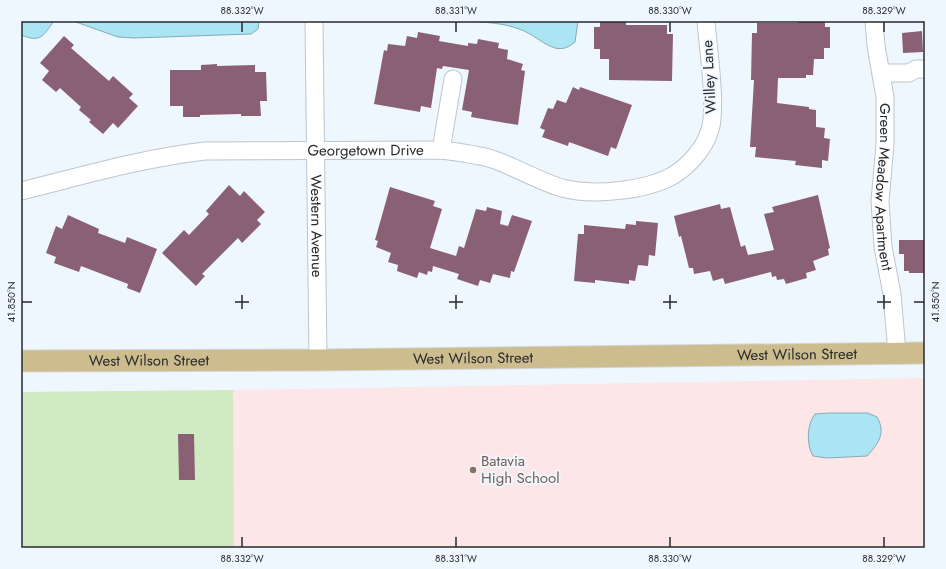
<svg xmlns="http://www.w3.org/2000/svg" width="946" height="569" viewBox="0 0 946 569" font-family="Jost,sans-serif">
<rect width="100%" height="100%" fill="#eff7fe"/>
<path fill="#fce6e7" d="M 925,378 L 925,548 L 21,548 L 21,392 L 233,390 Z"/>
<path fill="#d0ebc3" d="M 233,390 L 234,548 L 21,548 L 21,392 Z"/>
<g fill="#abe4f2" stroke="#83acb7">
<path d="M 21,21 L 54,21 C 43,36 41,43 21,35 Z"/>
<path d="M 73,21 L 259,21 L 258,29 L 251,34 L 134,38 L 118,37 Z"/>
<path d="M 451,21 L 578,21 L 575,42 C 569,47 563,50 555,48 C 542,44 532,33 519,29 C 498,21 474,22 451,21 Z"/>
<path d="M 829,413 L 868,413 L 877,417 C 886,433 879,443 867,456 L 827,458 L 813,456 C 806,444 807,424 815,414 Z"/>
</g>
<g fill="#8a6074">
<path d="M 600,21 L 626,21 L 626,25 L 667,25 L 667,34 L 673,34 L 672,81 L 609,80 L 609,59 L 600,59 L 600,49 L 594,49 L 594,27 L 600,27 Z"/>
<path d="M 798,21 L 825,21 L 825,27 L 830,27 L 830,48 L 824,48 L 824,59 L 814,59 L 813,75 L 806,75 L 806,78 L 778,78 L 777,103 L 809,107 L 809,109 L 816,110 L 816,127 L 825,128 L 824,138 L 830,139 L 828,161 L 822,160 L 822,168 L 795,165 L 796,161 L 755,157 L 756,147 L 750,147 L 754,80 L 751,80 L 752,33 L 757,33 L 757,23 L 798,23 Z"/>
<path d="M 922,31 L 923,52 L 903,53 L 902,33 Z"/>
<path d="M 418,32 L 440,36 L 439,41 L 468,46 L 468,43 L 477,44 L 478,39 L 499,43 L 498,48 L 508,50 L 507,59 L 523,64 L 521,70 L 525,71 L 518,125 L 471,117 L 472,112 L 462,110 L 469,70 L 443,66 L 442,69 L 437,68 L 431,108 L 421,106 L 420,112 L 374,104 L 384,50 L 387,51 L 388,44 L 405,46 L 407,36 L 417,38 Z"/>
<path d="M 64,36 L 74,45 L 71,48 L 109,81 L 113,76 L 133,94 L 129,98 L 138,106 L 118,128 L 113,123 L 103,134 L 89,122 L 91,120 L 79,110 L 81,107 L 60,88 L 56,92 L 42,80 L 49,71 L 40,63 Z"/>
<path d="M 217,64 L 217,66 L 255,65 L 255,72 L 266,72 L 267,101 L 260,101 L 261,116 L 241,116 L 241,114 L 200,115 L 200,117 L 183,117 L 183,106 L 170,106 L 170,70 L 201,70 L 201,65 Z"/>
<path d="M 573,87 L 579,90 L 580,87 L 632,105 L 616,149 L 611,147 L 608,156 L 569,142 L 568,146 L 542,137 L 545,130 L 540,128 L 548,108 L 553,109 L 557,100 L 566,103 Z"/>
<path d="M 229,185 L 240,196 L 244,191 L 265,212 L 257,220 L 261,224 L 242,243 L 238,238 L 202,274 L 205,276 L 196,286 L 162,253 L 184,230 L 189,235 L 209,214 L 206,211 Z"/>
<path d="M 390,187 L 435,201 L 433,206 L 442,209 L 430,248 L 456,256 L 459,246 L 464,248 L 476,209 L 486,211 L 487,207 L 502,211 L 500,224 L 508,226 L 512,215 L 532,221 L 514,272 L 511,271 L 510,278 L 493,274 L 490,283 L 480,280 L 478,286 L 457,279 L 459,274 L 433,266 L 432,272 L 428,271 L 427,275 L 419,272 L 417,278 L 397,271 L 398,265 L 388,262 L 391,253 L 376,247 L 378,241 L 375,240 Z"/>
<path d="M 818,195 L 830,248 L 828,249 L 829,255 L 813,261 L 816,270 L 806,273 L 807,278 L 786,284 L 784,279 L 777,280 L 776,276 L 772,277 L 771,272 L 725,284 L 723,278 L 713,281 L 710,271 L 694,274 L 693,268 L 689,268 L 681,236 L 679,237 L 674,216 L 720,204 L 721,209 L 730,207 L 741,247 L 745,245 L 748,255 L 774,250 L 764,214 L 774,212 L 772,207 Z"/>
<path d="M 68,215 L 99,229 L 98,233 L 125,243 L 127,237 L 157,249 L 140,293 L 127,288 L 128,284 L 81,266 L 79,272 L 54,263 L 56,257 L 46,253 L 56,226 L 62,229 Z"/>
<path d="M 636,221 L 658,223 L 655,256 L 649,255 L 648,266 L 638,265 L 635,281 L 629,280 L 629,284 L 595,280 L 595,283 L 574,281 L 578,234 L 584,234 L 584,225 L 625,229 L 626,224 L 636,225 Z"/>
<path d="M 899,240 L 925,240 L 925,273 L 909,273 L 909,271 L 904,271 L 904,254 L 899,254 Z"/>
<path d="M 178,434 L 194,434 L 195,480 L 179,480 Z"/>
</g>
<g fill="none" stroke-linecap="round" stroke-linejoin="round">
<defs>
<g id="minor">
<path id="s1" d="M 314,21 L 318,360"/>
<path id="s2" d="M 874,21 L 876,46 L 885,97 L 885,144 L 880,201 L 883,247 L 892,294 L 897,353"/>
<path d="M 881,73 L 909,73 L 916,69 L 925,69"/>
<path d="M 441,150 L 453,79"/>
<path id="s3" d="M 21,191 C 82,176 143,158 205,151 L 441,150 C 458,152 475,154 492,159 C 516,167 538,181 562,188 C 592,196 645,191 672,176 C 689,166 704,149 710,130 C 717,107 708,48 706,21"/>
</g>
<g id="major">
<path id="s4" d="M 21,361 L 318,360 L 925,353"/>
</g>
</defs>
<use href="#minor" stroke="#bcc5ce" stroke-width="19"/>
<use href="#major" stroke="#d4d4d5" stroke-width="23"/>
<use href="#minor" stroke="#fff" stroke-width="17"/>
<use href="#major" stroke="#cdbd8e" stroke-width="21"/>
</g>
<path fill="none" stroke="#272a2e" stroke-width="1.5" d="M 242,22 L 242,32M 456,22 L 456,32M 670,22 L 670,32M 884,22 L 884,32M 242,295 L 242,309M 456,295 L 456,309M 670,295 L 670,309M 884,295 L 884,309M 22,302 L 32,302M 235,302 L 249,302M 449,302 L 463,302M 663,302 L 677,302M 877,302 L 891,302M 914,302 L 924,302M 242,537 L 242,547M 456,537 L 456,547M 670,537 L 670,547M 884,537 L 884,547"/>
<circle fill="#8d6e63" stroke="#eff7fe" stroke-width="1.5" cx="473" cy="470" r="4"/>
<g text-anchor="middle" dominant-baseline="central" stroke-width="4" stroke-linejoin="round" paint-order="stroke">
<g font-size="15" fill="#272a2e" stroke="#eff7fe">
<text transform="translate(709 77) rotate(-93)">Willey Lane</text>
<text stroke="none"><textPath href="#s3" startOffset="349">Georgetown Drive</textPath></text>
<text stroke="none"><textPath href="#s2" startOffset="167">Green Meadow Apartment</textPath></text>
<text stroke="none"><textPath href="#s1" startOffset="205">Western Avenue</textPath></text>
<text stroke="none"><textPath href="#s4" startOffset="776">West Wilson Street</textPath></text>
<text stroke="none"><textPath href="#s4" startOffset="452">West Wilson Street</textPath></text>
<text stroke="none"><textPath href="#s4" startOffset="128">West Wilson Street</textPath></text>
</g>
<g font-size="15" fill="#785e54" stroke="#eff7fe" text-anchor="start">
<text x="481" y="461">Batavia<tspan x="481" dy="17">High School</tspan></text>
</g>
</g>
<rect width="946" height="569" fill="none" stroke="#eff7fe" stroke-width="44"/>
<rect x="22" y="22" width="902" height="525" fill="none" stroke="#272a2e" stroke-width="1.5"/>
<g font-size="10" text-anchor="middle" fill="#272a2e">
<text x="242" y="14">88.332°W</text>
<text x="456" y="14">88.331°W</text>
<text x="670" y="14">88.330°W</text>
<text x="884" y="14">88.329°W</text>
<text transform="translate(11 302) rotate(-90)" y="4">41.850°N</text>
<text transform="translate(935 302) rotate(-90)" y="4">41.850°N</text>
<text x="242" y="562">88.332°W</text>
<text x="456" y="562">88.331°W</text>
<text x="670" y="562">88.330°W</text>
<text x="884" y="562">88.329°W</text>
</g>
</svg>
